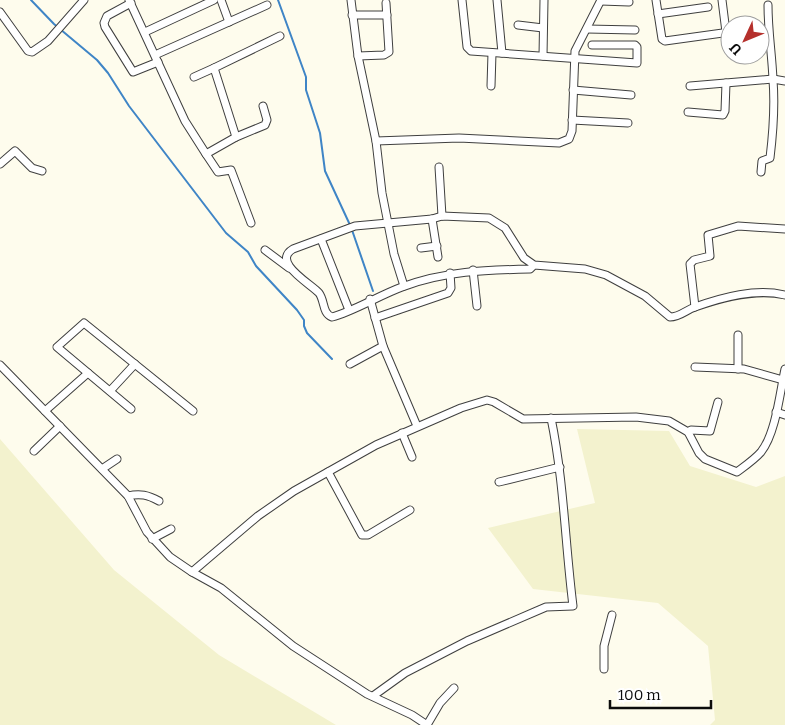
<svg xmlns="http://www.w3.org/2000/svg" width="785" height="725" viewBox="0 0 785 725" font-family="Bitter,serif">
<rect width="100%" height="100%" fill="#fefced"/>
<g fill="#f3f2ce">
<path d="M 577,429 L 669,431 L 690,466 L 756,487 L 785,476 L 785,725 L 710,725 L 715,720 L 708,646 L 658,603 L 533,589 L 488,528 L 595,503 Z"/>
<path d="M 0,439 L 114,570 L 219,655 L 336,725 L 0,725 Z"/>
</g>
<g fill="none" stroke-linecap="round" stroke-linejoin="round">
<g stroke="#3f85c6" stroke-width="2">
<path d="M 31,0 L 54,24 L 97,60 L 108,73 L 129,106 L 226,233 L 248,252 L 256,266 L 297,310 L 304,320 L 304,326 L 307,333 L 332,359"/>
<path d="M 278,0 L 306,77 L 306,90 L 320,133 L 325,171 L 350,225"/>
<path d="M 352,230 L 373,291"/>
</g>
<defs>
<g id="street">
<path d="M 129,0 L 185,121 L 206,154 L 236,137 L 214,68 L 280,36"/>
<path d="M 221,0 L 229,22"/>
<path d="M 351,0 L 358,56 L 376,141 L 382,193 L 394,254 L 404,286"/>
<path d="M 462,0 L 467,47 L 471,51 L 637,63 L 637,47 L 635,45 L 592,45"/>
<path d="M 497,0 L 502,53"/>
<path d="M 656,0 L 662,39 L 665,41 L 730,32"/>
<path d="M 722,0 L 726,32"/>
<path d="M 601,1 L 629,2"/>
<path d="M 131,3 L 107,16 L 104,23 L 105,27 L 133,72 L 158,62"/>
<path d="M 0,12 L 28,51 L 32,52 L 48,41 L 84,0"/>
<path d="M 658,14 L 708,7"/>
<path d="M 352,15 L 387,15"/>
<path d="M 518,25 L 543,28"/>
<path d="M 587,29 L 635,30"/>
<path d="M 760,30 L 768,30"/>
<path d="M 145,32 L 214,0"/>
<path d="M 155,55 L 267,5"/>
<path d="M 358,56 L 384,55 L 389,52 L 386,3"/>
<path d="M 543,56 L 544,0"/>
<path d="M 194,77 L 214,68"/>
<path d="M 491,86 L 492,53"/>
<path d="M 690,86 L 773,79 L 785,81"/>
<path d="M 573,90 L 631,95"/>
<path d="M 688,112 L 723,115 L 725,111 L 726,83"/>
<path d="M 572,120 L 628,123"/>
<path d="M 236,137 L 265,125 L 267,120 L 263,106"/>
<path d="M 376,141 L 459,138 L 559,143 L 569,139 L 572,131 L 575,51 L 601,0"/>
<path d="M 206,154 L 218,172 L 231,170 L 251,223"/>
<path d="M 0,164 L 15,151 L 32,168 L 42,171"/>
<path d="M 439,167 L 442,216"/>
<path d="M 761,172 L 762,161 L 770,158 C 773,133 775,105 773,80 C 772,54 768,32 768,5"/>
<path d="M 432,219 L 438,257"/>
<path d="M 321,239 L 349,310"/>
<path d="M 421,248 L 437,246"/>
<path d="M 265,250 L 289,268"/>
<path d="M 534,265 L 530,269 C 486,270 444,271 402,287 C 380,295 352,312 332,317 C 322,313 325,301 319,293 C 311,284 271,262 293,249 L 355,226 L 432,219 L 442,216 L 489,218 L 505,228 L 524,258 L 534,265 L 585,269 L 606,275 L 645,296 L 670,317 C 680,317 686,310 695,307 C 723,297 756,288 785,295"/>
<path d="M 473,270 L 477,306"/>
<path d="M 370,299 L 383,346 L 417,426"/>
<path d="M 695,307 L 690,264 L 694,260 L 710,256 L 708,235 L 738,226 L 785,229"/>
<path d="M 375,318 L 448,293 L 451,288 L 450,273"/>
<path d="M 350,364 L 383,346"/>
<path d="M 0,365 L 128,496 L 147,532 L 170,557 L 192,572 L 221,588 L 293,646 L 367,694 L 412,715 L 427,725"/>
<path d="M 695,367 L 744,369 L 783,380"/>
<path d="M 738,369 L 738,335"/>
<path d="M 88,373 L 131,409"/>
<path d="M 110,391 L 135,364"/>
<path d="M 45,411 L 88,373 L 57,347 L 84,323 L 193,411"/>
<path d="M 776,412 L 785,415"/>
<path d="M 688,432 L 691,430 L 710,431 L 718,402"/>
<path d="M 402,433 L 412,457"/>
<path d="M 34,451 L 60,426"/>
<path d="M 102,469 L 117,459"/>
<path d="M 328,472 L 362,535 L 368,535 L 410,510"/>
<path d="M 499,482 L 560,467"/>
<path d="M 128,496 C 140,493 148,495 159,501"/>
<path d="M 152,539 L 171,529"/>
<path d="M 192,572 L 258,516 L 294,491 L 376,445 L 461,408 L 487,400 L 494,402 L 523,419 L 636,417 L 669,421 L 688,432 L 699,453 L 705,459 L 737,472 C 745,466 755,459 761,452 C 776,433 780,392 785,369"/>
<path d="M 604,669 L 604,646 L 612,615"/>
<path d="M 373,696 L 405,673 L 467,641 L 546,607 L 573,606 C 565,543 564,481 551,418"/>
<path d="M 427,725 L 440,703 L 454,688"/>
</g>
</defs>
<use href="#street" stroke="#3f3f3f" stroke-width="9"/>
<use href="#street" stroke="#fff" stroke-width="7"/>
</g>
<g transform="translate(745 40) rotate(226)"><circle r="24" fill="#ffffff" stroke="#9e9e9e"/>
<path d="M0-4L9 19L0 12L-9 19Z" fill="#b5302c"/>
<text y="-8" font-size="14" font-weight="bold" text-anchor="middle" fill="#0c0c0c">U</text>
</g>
<path d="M610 700v8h101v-8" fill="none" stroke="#0c0c0c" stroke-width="2.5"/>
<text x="618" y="700" font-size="15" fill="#0c0c0c" stroke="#ffffff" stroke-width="4" paint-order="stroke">100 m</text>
</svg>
